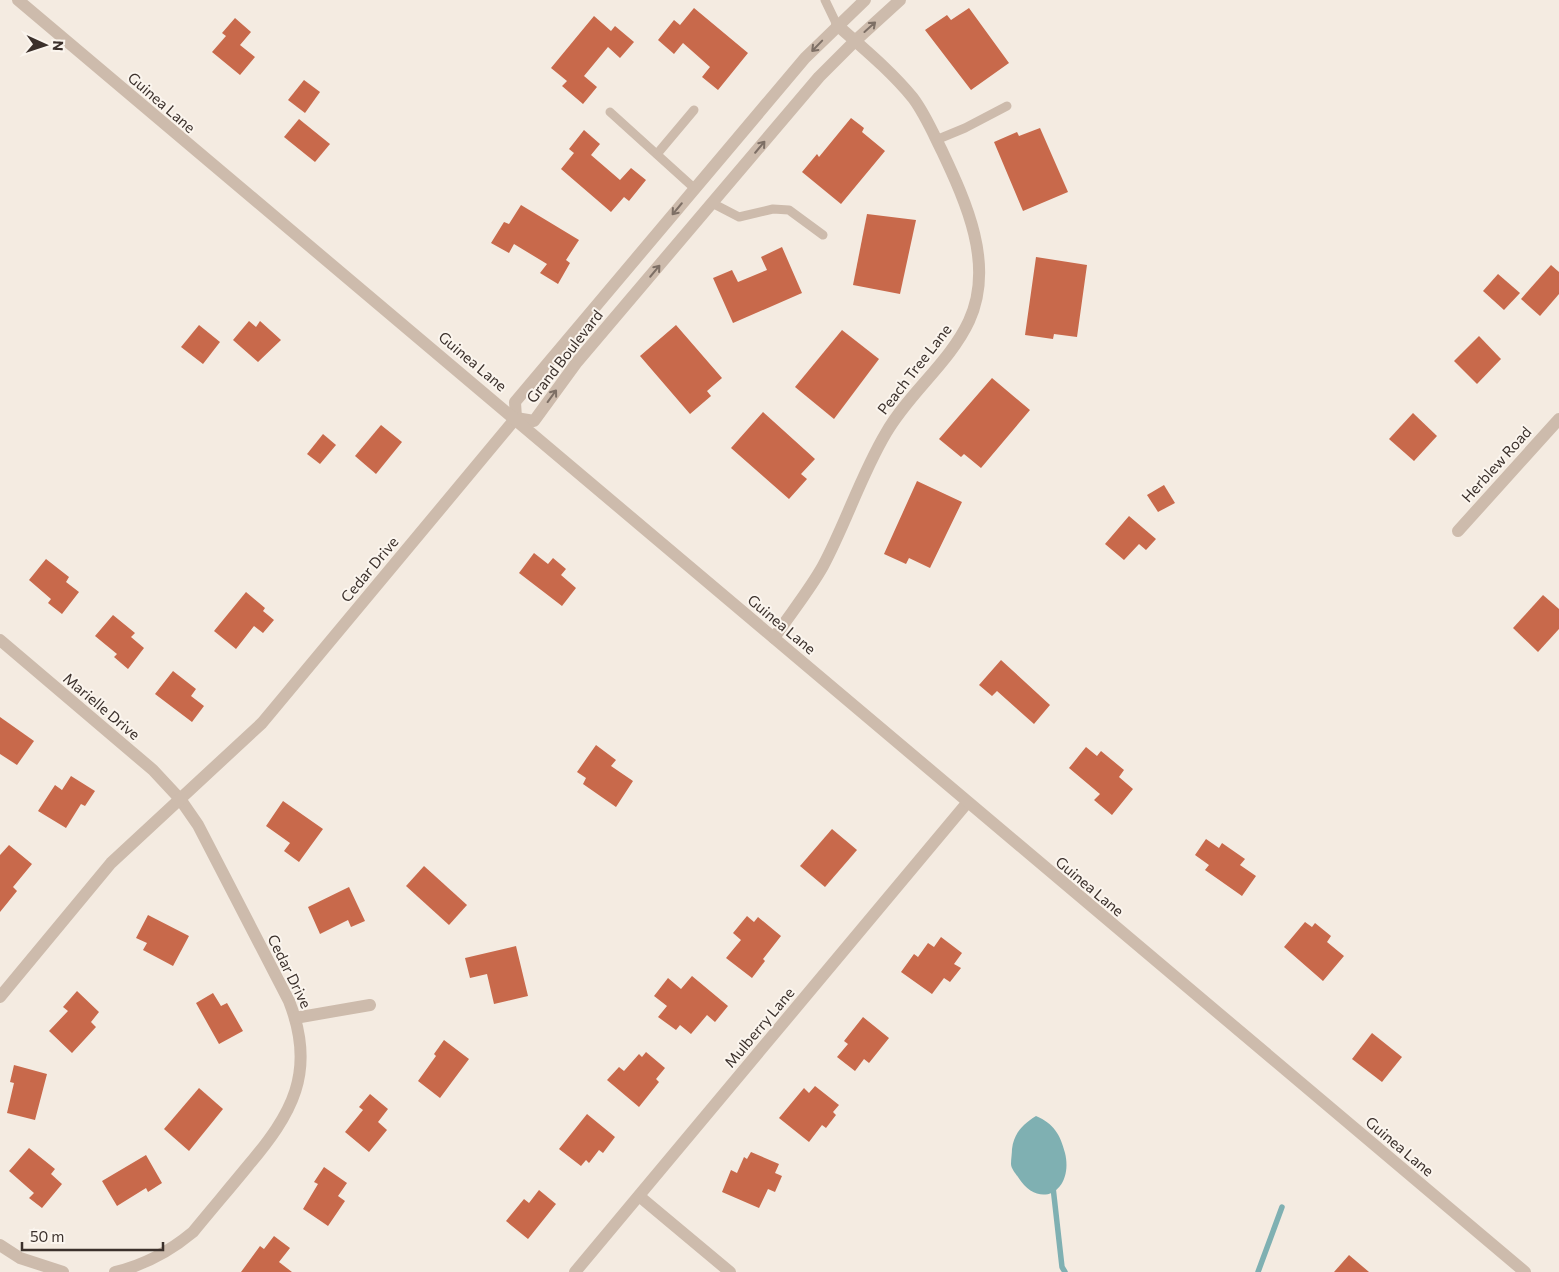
<svg xmlns="http://www.w3.org/2000/svg" width="1559" height="1272" viewBox="0 0 1559 1272" font-family="Commissioner,sans-serif">
<rect width="100%" height="100%" fill="#f4ebe1"/>
<path fill="#7fb0b2" d="M 1036,1116 C 1054,1124 1060,1134 1065,1153 C 1074,1190 1040,1212 1018,1177 C 1015,1173 1011,1168 1011,1164 C 1011,1159 1012,1153 1012,1149 C 1014,1133 1023,1124 1036,1116 Z"/>
<g fill="none" stroke-linecap="round" stroke-linejoin="round">
<g stroke="#7fb0b2" stroke-width="5.5">
<path d="M 1053,1187 L 1062,1267 L 1065,1272"/>
<path d="M 1258,1272 L 1282,1207"/>
</g>
</g>
<g fill="#c8694b">
<path d="M 694,8 L 748,53 L 718,90 L 702,77 L 710,67 L 683,43 L 674,54 L 658,40 L 674,20 L 680,25 Z"/>
<path d="M 969,8 L 1009,63 L 971,90 L 925,30 L 947,15 L 951,20 Z"/>
<path d="M 594,16 L 611,31 L 615,26 L 634,42 L 620,58 L 608,47 L 584,76 L 597,87 L 583,104 L 562,86 L 567,81 L 551,68 Z"/>
<path d="M 235,18 L 251,32 L 240,45 L 255,57 L 240,75 L 212,52 L 226,36 L 222,33 Z"/>
<path d="M 304,80 L 320,92 L 305,113 L 288,100 Z"/>
<path d="M 851,118 L 864,128 L 862,132 L 885,151 L 841,204 L 802,172 L 817,154 L 819,157 Z"/>
<path d="M 299,119 L 330,144 L 315,162 L 284,137 Z"/>
<path d="M 1040,128 L 1068,192 L 1023,211 L 994,142 L 1017,132 L 1019,136 Z"/>
<path d="M 584,130 L 600,144 L 591,155 L 620,180 L 631,168 L 646,180 L 629,201 L 624,197 L 611,212 L 561,169 L 574,153 L 569,149 Z"/>
<path d="M 521,205 L 579,240 L 566,260 L 570,263 L 558,284 L 540,273 L 547,264 L 514,244 L 509,253 L 491,243 L 504,222 L 509,224 Z"/>
<path d="M 867,214 L 916,220 L 900,294 L 853,285 Z"/>
<path d="M 782,247 L 802,293 L 733,323 L 713,278 L 732,270 L 738,282 L 767,270 L 761,257 Z"/>
<path d="M 1036,257 L 1087,265 L 1077,337 L 1054,334 L 1053,339 L 1025,335 Z"/>
<path d="M 1551,265 L 1559,272 L 1559,294 L 1540,316 L 1521,299 Z"/>
<path d="M 1498,274 L 1520,293 L 1504,310 L 1483,291 Z"/>
<path d="M 249,321 L 256,327 L 260,321 L 281,340 L 258,362 L 233,340 Z"/>
<path d="M 199,325 L 220,342 L 203,364 L 181,347 Z"/>
<path d="M 676,325 L 722,378 L 707,391 L 711,396 L 690,414 L 640,356 Z"/>
<path d="M 842,330 L 879,359 L 834,419 L 795,387 Z"/>
<path d="M 1479,336 L 1501,359 L 1477,384 L 1454,361 Z"/>
<path d="M 992,378 L 1030,410 L 981,468 L 964,454 L 961,457 L 939,439 Z"/>
<path d="M 763,412 L 815,459 L 801,474 L 807,479 L 789,499 L 731,448 Z"/>
<path d="M 1413,413 L 1437,436 L 1414,461 L 1389,439 Z"/>
<path d="M 381,425 L 402,442 L 376,474 L 355,456 Z"/>
<path d="M 323,434 L 336,445 L 320,464 L 307,454 Z"/>
<path d="M 917,481 L 962,502 L 930,568 L 909,558 L 906,564 L 884,554 Z"/>
<path d="M 1164,485 L 1175,503 L 1158,512 L 1147,495 Z"/>
<path d="M 1129,516 L 1156,539 L 1146,550 L 1139,544 L 1124,560 L 1105,544 Z"/>
<path d="M 534,553 L 548,564 L 553,558 L 566,569 L 561,575 L 576,588 L 562,606 L 519,573 Z"/>
<path d="M 46,559 L 69,577 L 66,582 L 79,592 L 62,614 L 48,603 L 51,599 L 29,580 Z"/>
<path d="M 246,592 L 265,608 L 263,611 L 274,620 L 263,633 L 254,626 L 236,649 L 214,631 Z"/>
<path d="M 1543,595 L 1559,609 L 1559,629 L 1538,652 L 1513,628 Z"/>
<path d="M 113,615 L 135,633 L 131,637 L 144,648 L 128,669 L 114,657 L 117,654 L 95,636 Z"/>
<path d="M 1001,660 L 1050,705 L 1034,724 L 997,691 L 992,696 L 979,685 Z"/>
<path d="M 173,671 L 196,689 L 191,696 L 204,706 L 192,722 L 155,694 Z"/>
<path d="M 0,717 L 34,741 L 17,765 L 0,754 Z"/>
<path d="M 596,745 L 616,760 L 611,766 L 633,781 L 616,807 L 583,784 L 586,778 L 577,772 Z"/>
<path d="M 1086,747 L 1097,756 L 1101,751 L 1124,770 L 1119,777 L 1133,789 L 1112,815 L 1094,800 L 1100,794 L 1069,768 Z"/>
<path d="M 71,776 L 95,791 L 85,806 L 81,804 L 66,828 L 38,811 L 55,785 L 62,790 Z"/>
<path d="M 283,801 L 323,829 L 299,862 L 284,851 L 290,843 L 266,826 Z"/>
<path d="M 832,829 L 857,850 L 825,887 L 800,866 Z"/>
<path d="M 1206,839 L 1219,848 L 1222,843 L 1245,859 L 1240,865 L 1256,876 L 1242,896 L 1205,870 L 1209,865 L 1195,855 Z"/>
<path d="M 9,845 L 32,864 L 13,887 L 17,891 L 0,912 L 0,855 Z"/>
<path d="M 424,866 L 467,905 L 449,925 L 406,886 Z"/>
<path d="M 349,887 L 365,921 L 351,927 L 348,920 L 320,934 L 308,907 Z"/>
<path d="M 148,915 L 189,936 L 173,966 L 143,950 L 147,943 L 136,938 Z"/>
<path d="M 747,916 L 754,922 L 758,917 L 781,936 L 763,959 L 765,961 L 752,978 L 726,958 L 741,940 L 733,933 Z"/>
<path d="M 1305,922 L 1312,927 L 1315,923 L 1331,936 L 1327,942 L 1344,956 L 1323,981 L 1284,947 Z"/>
<path d="M 941,937 L 962,953 L 954,964 L 961,968 L 950,982 L 944,978 L 932,994 L 901,972 L 914,954 L 918,957 L 928,943 L 934,947 Z"/>
<path d="M 516,946 L 528,996 L 494,1004 L 487,974 L 470,978 L 465,958 Z"/>
<path d="M 692,976 L 728,1006 L 715,1022 L 707,1015 L 691,1034 L 680,1025 L 676,1030 L 658,1017 L 667,1006 L 654,996 L 668,978 L 681,989 Z"/>
<path d="M 77,991 L 99,1012 L 91,1022 L 96,1027 L 72,1053 L 49,1031 L 68,1011 L 63,1007 Z"/>
<path d="M 213,993 L 221,1006 L 227,1003 L 243,1031 L 219,1044 L 196,1003 Z"/>
<path d="M 863,1017 L 889,1038 L 869,1063 L 864,1059 L 855,1071 L 837,1057 L 848,1044 L 844,1041 Z"/>
<path d="M 1372,1033 L 1402,1057 L 1382,1082 L 1352,1059 Z"/>
<path d="M 444,1040 L 469,1059 L 440,1098 L 418,1081 L 436,1056 L 434,1054 Z"/>
<path d="M 646,1052 L 665,1068 L 656,1079 L 659,1082 L 639,1107 L 607,1080 L 619,1067 L 624,1071 L 639,1054 L 642,1057 Z"/>
<path d="M 14,1065 L 47,1074 L 35,1120 L 7,1113 L 14,1083 L 10,1082 Z"/>
<path d="M 815,1086 L 839,1105 L 833,1112 L 836,1115 L 826,1128 L 822,1125 L 809,1142 L 779,1118 L 804,1088 L 809,1093 Z"/>
<path d="M 199,1088 L 223,1109 L 189,1151 L 164,1129 Z"/>
<path d="M 370,1094 L 388,1109 L 378,1122 L 387,1130 L 369,1152 L 345,1132 L 363,1110 L 359,1107 Z"/>
<path d="M 587,1114 L 615,1137 L 603,1153 L 599,1150 L 589,1163 L 586,1160 L 581,1166 L 559,1149 Z"/>
<path d="M 29,1148 L 55,1169 L 51,1174 L 62,1184 L 42,1208 L 29,1198 L 34,1193 L 9,1171 Z"/>
<path d="M 751,1152 L 779,1164 L 775,1173 L 782,1176 L 775,1192 L 768,1189 L 759,1208 L 722,1192 L 731,1170 L 737,1173 L 744,1157 L 747,1159 Z"/>
<path d="M 146,1155 L 162,1183 L 148,1192 L 146,1188 L 117,1206 L 102,1181 Z"/>
<path d="M 324,1167 L 347,1183 L 338,1196 L 345,1201 L 328,1226 L 303,1209 L 318,1184 L 314,1182 Z"/>
<path d="M 539,1190 L 556,1204 L 528,1239 L 506,1221 L 524,1199 L 529,1203 Z"/>
<path d="M 274,1236 L 290,1248 L 279,1262 L 292,1272 L 241,1272 L 260,1246 L 264,1249 Z"/>
<path d="M 1349,1255 L 1369,1272 L 1334,1272 Z"/>
</g>
<g fill="none" stroke-linecap="round" stroke-linejoin="round">
<g stroke="#cdbbac" stroke-width="9">
<path d="M 825,0 L 837,25"/>
<path d="M 610,112 L 694,188"/>
<path d="M 936,140 L 965,128 L 1007,106"/>
<path d="M 657,154 L 694,110"/>
<path d="M 712,203 L 739,217 L 773,209 L 789,210 L 823,235"/>
</g>
<g stroke="#cdbbac" stroke-width="12">
<path d="M 516,418 L 534,421 L 577,362 L 819,77 L 855,41 L 900,0"/>
<path d="M 516,418 L 515,402 L 805,58 L 865,0"/>
<path d="M 1458,531 L 1559,419"/>
<path d="M 774,638 C 790,614 809,591 823,566 C 846,523 861,475 886,433 C 909,393 950,362 969,321 C 995,265 966,202 942,151 C 933,133 925,114 913,98 C 891,71 863,48 837,25"/>
<path d="M 0,640 L 153,770 L 180,799 L 198,825 L 289,1001 C 317,1072 292,1114 247,1167 C 229,1189 211,1210 193,1232 C 169,1252 145,1265 115,1272"/>
<path d="M 0,997 L 111,863 L 262,723 L 516,418"/>
<path d="M 295,1018 L 370,1005"/>
<path d="M 639,1196 L 730,1272"/>
<path d="M 0,1245 L 20,1258 L 63,1272"/>
<path d="M 575,1272 L 967,803"/>
</g>
<path stroke="#cdbbac" stroke-width="12" d="M 18,0 L 1525,1272"/>
</g>
<defs><path id="oneway-shaft" d="M-6 0H5M1.5-3L5.5 0L1.5 3" fill="none" stroke-width="1.6" stroke-linecap="round" stroke-linejoin="round" transform="scale(1.25)"/></defs>
<g stroke="#7d6f65">
<use href="#oneway-shaft" transform="translate(870 27) rotate(-42)"/>
<use href="#oneway-shaft" transform="translate(817 46) rotate(134)"/>
<use href="#oneway-shaft" transform="translate(760 147) rotate(-50)"/>
<use href="#oneway-shaft" transform="translate(677 209) rotate(130)"/>
<use href="#oneway-shaft" transform="translate(655 271) rotate(-50)"/>
<use href="#oneway-shaft" transform="translate(552 396) rotate(-54)"/>
</g>
<g text-anchor="middle" dominant-baseline="central" stroke-width="4" stroke-linejoin="round" paint-order="stroke">
<g font-size="15" fill="#3b302b" stroke="#fbf5ee">
<text transform="translate(162 102) rotate(41)">Guinea Lane</text>
<text transform="translate(564 356) rotate(-52)">Grand Boulevard</text>
<text transform="translate(473 361) rotate(40)">Guinea Lane</text>
<text transform="translate(914 369) rotate(-52)">Peach Tree Lane</text>
<text transform="translate(1496 464) rotate(-48)">Herblew Road</text>
<text transform="translate(369 569) rotate(-50)">Cedar Drive</text>
<text transform="translate(782 624) rotate(40)">Guinea Lane</text>
<text transform="translate(102 706) rotate(40)">Marielle Drive</text>
<text transform="translate(1090 886) rotate(40)">Guinea Lane</text>
<text transform="translate(290 971) rotate(64)">Cedar Drive</text>
<text transform="translate(759 1027) rotate(-50)">Mulberry Lane</text>
<text transform="translate(1400 1146) rotate(40)">Guinea Lane</text>
</g>
</g>
<g transform="translate(45 45) rotate(93)" stroke="#fbf5ee" stroke-width="4" paint-order="stroke">
<path d="M0-4L9 19L0 12L-9 19Z" fill="#3b302b"/>
<text y="-8" font-size="14" font-weight="bold" text-anchor="middle" fill="#3b302b">N</text>
</g>
<path d="M22 1242v8h141v-8" fill="none" stroke="#3b302b" stroke-width="2.5"/>
<text x="30" y="1242" font-size="15" fill="#3b302b" stroke="#fbf5ee" stroke-width="4" paint-order="stroke">50 m</text>
</svg>
